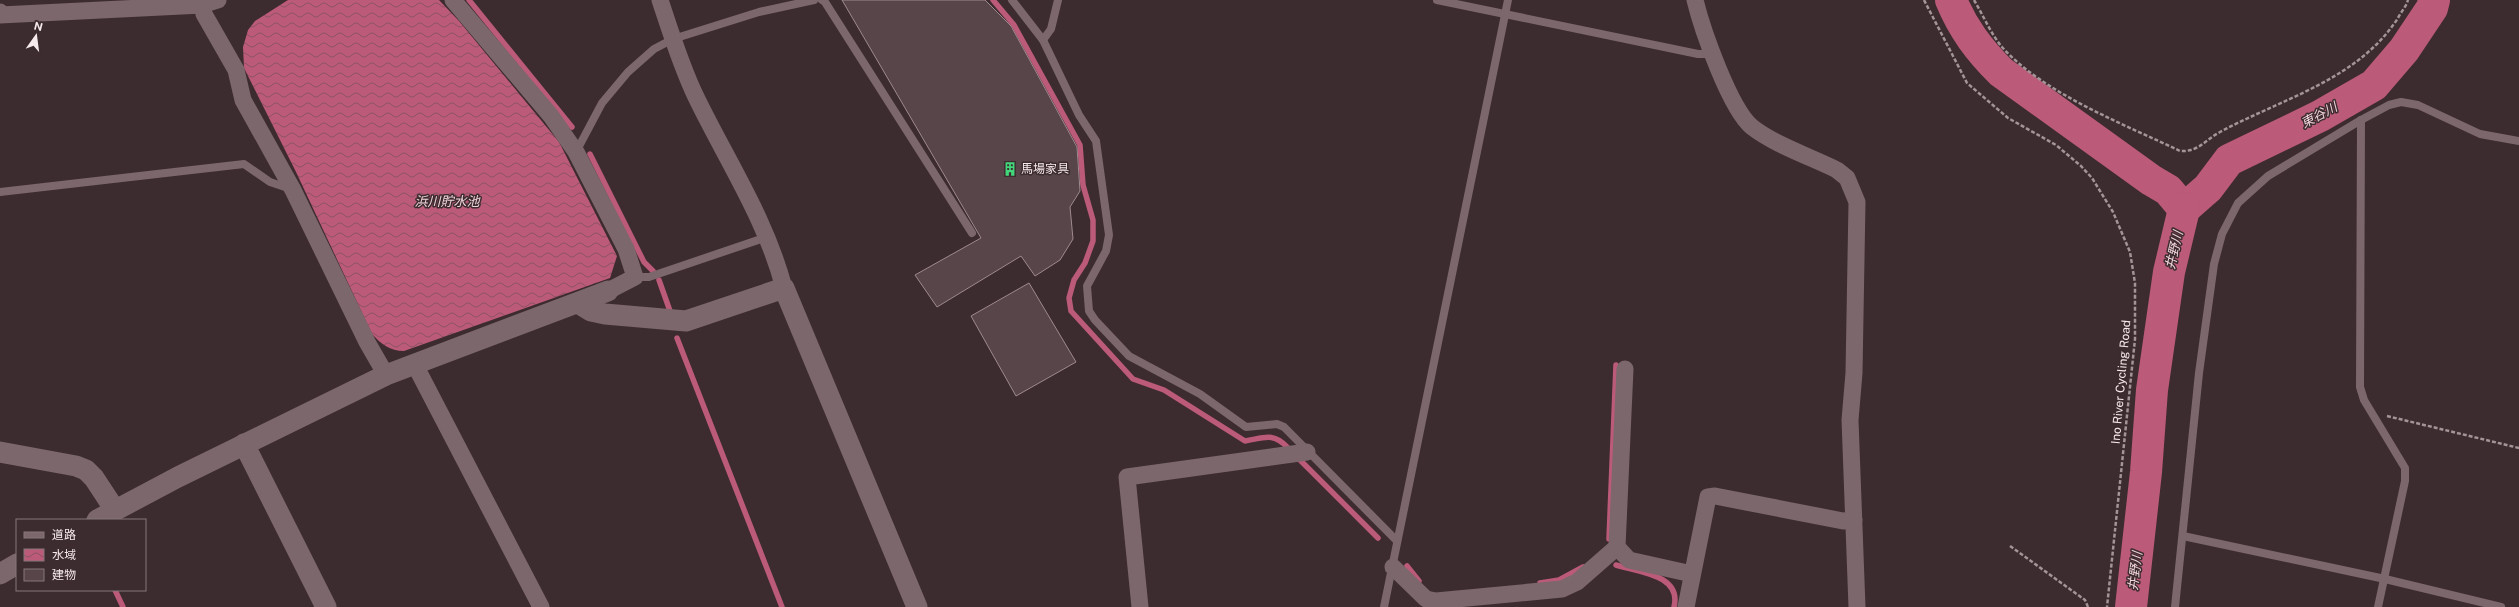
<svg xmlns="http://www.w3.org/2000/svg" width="2519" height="607" viewBox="0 0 2519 607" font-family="'Public Sans','Noto Sans JP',sans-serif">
<defs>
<pattern id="water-waves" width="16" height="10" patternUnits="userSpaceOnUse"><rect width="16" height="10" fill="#bb5a79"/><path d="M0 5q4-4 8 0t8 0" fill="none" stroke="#8e5265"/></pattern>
</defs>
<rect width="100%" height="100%" fill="#3c2b2f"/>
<path fill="url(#water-waves)" d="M 288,0 L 439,0 L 459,21 L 559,142 L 617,256 L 610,278 L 404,351 C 390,351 381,344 372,334 L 296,172 L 244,68 L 243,47 L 248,30 L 255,21 Z"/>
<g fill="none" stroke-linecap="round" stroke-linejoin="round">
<g stroke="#bb5a79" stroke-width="5.5">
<path d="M 469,0 L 572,127"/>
<path d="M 993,0 L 1014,25 L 1080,145 L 1083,185 L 1093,220 L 1093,241 L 1085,263 L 1074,280 L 1069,298 L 1071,311 L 1133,379 L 1164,390 L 1245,441 C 1264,438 1273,432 1287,447"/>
<path d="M 590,154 L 644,262 L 653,271"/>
<path d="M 659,280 L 670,311"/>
<path d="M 677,338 L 782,607"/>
<path d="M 1299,459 L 1378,538"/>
<path d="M 1609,539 L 1616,365"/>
<path d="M 1616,565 C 1639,572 1682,575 1674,607"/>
<path d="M 1407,566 L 1419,581"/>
<path d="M 1540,583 L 1559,580 L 1583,567"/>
<path d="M 115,590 L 123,607"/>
</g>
<g stroke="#bb5a79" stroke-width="32">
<path d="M 1951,0 C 1963,29 1979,50 2001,72 L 2151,180 L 2168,190 L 2184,209"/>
<path d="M 2184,209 L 2208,188 L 2229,160 L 2320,116 L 2374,85 L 2404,50 L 2432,8 L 2434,0"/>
<path d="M 2131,607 L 2146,472 L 2152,390 L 2169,272 L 2184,209"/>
</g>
</g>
<g fill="#57454a" stroke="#9f8a8f">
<path d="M 842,0 L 985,0 L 1011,26 L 1077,147 L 1080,191 L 1070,207 L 1073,239 L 1060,260 L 1035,276 L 1021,256 L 937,307 L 915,275 L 981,238 Z"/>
<path d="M 1029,283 L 1076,362 L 1016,396 L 971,316 Z"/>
</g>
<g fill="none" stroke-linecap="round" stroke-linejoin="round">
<g stroke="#a29497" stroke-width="2.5" stroke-dasharray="4 2" stroke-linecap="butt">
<path d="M 1924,0 L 1967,83 L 2008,118 L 2056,145 L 2081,166 L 2092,178 L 2113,212 L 2130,252 L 2135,283 L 2135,339 L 2107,607"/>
<path d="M 1974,0 C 1983,15 1991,34 2002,47 C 2044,94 2124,124 2180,151 C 2199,152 2205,140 2220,132 C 2281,99 2358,80 2398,18 C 2401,12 2406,7 2408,0"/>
<path d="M 2387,416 L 2519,448"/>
<path d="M 2010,546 L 2085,600 L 2088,607"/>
</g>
<g stroke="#7b676c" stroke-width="8">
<path d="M 822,0 L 825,2 L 972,233"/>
<path d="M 1012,0 L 1043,40 L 1079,115 L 1096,141 L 1109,235 L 1106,251 L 1087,286 L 1089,311 L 1095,320 L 1129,356 L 1200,394 L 1246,427 L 1277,424 L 1284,427 L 1396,540"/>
<path d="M 1437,0 L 1698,54 L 1713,54"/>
<path d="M 1043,40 L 1051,29 L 1058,0"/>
<path d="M 2361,120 L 2360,387 L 2364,400 L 2405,468 L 2405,481 L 2378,607"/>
<path d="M 576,152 L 602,103 L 628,72 L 654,49 L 673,39 L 759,12 L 814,0"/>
<path d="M 0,192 L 244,164 L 270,182 L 291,189"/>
<path d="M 635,277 L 649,277 L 767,237"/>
<path d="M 2183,536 L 2385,579 L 2501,607"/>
<path d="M 1384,607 L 1508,0"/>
<path d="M 2175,607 L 2199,373 L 2214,264 L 2222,234 L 2238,203 L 2268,176 L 2361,120 L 2389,105 L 2401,102 L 2418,105 L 2480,134 L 2519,141"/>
</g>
<g stroke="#7b676c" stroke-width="17">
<path d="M 453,0 L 551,116 L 576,152 L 626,249 L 635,277 L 608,291"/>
<path d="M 660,0 C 671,33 681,66 696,97 C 727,161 766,219 784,288"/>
<path d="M 1695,0 C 1702,29 1730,109 1752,127 C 1775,145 1811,157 1837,170 L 1847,178 L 1857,202 L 1854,373 L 1850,420 L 1857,607"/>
<path d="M 202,5 L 204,14 L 236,70 L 243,100 L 293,190 L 367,342 L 386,375"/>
<path d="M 0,12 L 0,15 L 202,5 L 218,0"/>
<path d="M 414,363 L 541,607"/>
<path d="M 1625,369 L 1617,547 L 1629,560 L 1692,574"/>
<path d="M 1393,567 L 1426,599 L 1436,601 L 1562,589 L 1577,582 L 1617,547"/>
<path d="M 1140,607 L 1127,477 L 1307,452"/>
<path d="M 1686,607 L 1708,497 L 1715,496 L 1843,521 L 1854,520"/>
</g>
<g stroke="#7b676c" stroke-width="21">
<path d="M 578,303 L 591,311 L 605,314 L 686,321 L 784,288 L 917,607"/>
<path d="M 244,444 L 326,607"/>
<path d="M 0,452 L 76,466 L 86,470 L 94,478 L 115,510"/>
<path d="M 97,520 L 178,477 L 386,375 L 608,291"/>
<path d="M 0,574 L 17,564"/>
</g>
</g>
<defs>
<symbol id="building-bare" viewBox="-9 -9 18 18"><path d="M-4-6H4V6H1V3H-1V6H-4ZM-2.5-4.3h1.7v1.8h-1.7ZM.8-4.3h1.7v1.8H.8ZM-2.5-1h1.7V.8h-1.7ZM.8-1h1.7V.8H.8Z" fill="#43d77b" stroke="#3c2b2f" stroke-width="2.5" paint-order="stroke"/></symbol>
</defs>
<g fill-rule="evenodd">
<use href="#building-bare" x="1000" y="159" width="20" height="20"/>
</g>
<g text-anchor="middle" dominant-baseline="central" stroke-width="3" stroke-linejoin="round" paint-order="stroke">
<g font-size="12" fill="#f6eaed" stroke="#3c2b2f" text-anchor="start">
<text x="1021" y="169">馬場家具</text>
</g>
<g font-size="12" fill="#f6eaed" stroke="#3c2b2f">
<text transform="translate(2121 382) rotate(-85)">Ino River Cycling Road</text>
</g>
<g font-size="13" font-style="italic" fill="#f1d6dc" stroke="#3c2b2f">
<text transform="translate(2319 115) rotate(-28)">東谷川</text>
<text x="447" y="201">浜川貯水池</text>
<text transform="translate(2174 250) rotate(-77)">井野川</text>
<text transform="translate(2135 571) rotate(-83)">井野川</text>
</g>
</g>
<rect x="16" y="519" width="130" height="72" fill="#3c2b2f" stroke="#86777b"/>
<rect x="24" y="532" width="20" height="6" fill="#7b676c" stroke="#86777b"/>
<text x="52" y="539" font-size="12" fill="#f6eaed">道路</text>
<rect x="24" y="549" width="20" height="12" fill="url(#water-waves)" stroke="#86777b"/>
<text x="52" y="559" font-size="12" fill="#f6eaed">水域</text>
<rect x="24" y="569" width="20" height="12" fill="#57454a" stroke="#86777b"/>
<text x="52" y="579" font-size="12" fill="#f6eaed">建物</text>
<g transform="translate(36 36) rotate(14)" stroke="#3c2b2f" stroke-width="3" paint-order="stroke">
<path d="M0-3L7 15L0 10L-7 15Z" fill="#f6eaed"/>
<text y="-6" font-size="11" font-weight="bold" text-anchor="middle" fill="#f6eaed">N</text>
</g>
</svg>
